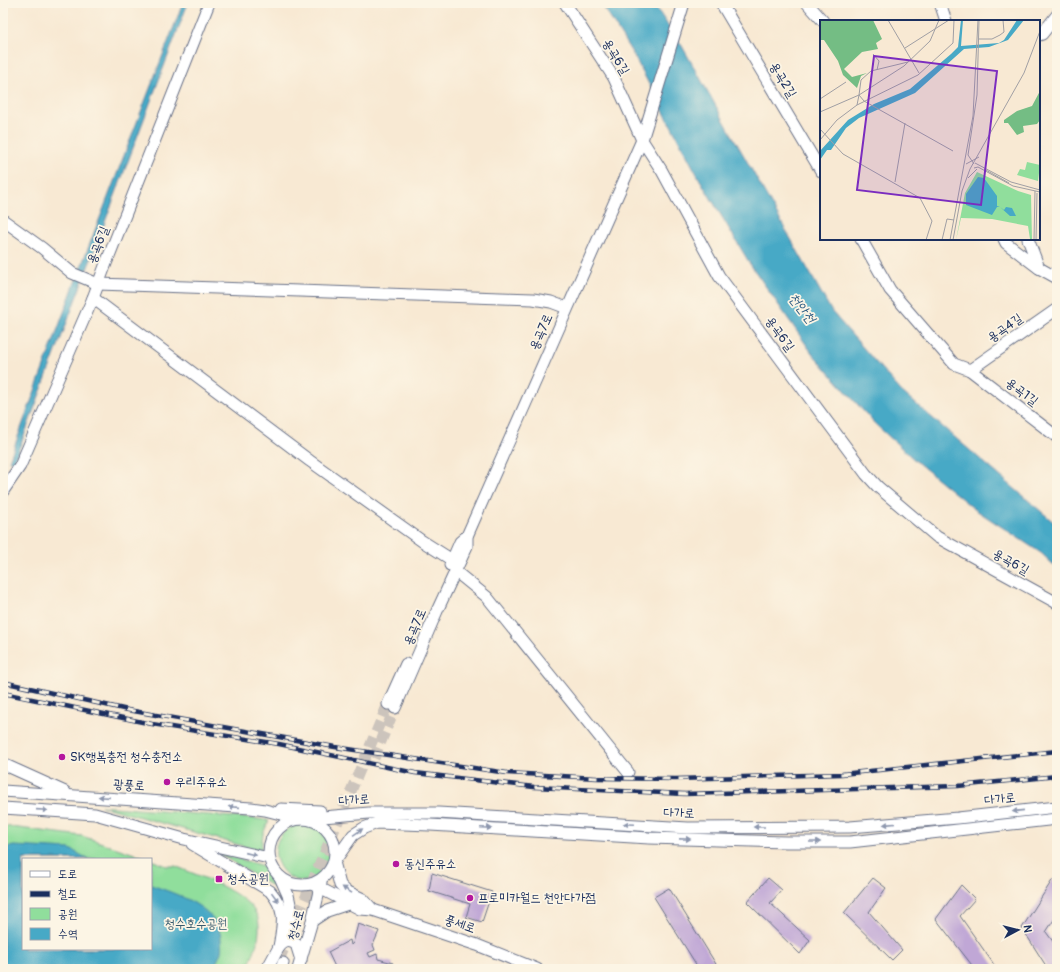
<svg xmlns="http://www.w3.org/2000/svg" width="1060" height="972" viewBox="0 0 1060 972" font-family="Pangolin,'Poor Story',sans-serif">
<rect width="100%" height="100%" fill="#fcf5e5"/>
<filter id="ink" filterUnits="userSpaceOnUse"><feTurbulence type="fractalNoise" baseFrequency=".025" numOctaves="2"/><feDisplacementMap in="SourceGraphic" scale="8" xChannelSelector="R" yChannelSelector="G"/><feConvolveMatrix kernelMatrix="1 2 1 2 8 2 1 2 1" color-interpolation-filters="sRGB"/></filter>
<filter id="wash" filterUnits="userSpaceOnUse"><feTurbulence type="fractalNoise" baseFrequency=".012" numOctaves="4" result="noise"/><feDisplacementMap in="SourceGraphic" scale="16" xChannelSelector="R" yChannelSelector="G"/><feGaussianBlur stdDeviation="0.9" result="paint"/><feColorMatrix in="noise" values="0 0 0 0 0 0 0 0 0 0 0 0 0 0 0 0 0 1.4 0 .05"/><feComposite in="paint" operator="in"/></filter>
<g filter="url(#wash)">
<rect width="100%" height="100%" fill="#f8e9d3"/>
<g fill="#90de9c" stroke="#56867d">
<path d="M 101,806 L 269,820 L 263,834 L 261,851 Z"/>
<path d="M 299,824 C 314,824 326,831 330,847 C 331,852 329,860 329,866 C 325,870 320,877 316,879 C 286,891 263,854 283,833 C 287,828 294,826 299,824 Z"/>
<path d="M 3,826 L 82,836 L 149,859 L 23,859 L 23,949 L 151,949 L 151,860 L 167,866 L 175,866 C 198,876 259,895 259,925 C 260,940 253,955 247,969 L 3,969 Z"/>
<path d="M 218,853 L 267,867 L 275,888 Z"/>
</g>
<g fill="#47a9c6" stroke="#316c92">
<path d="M 183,3 L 188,3 L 14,462 L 9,461 L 74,285 Z"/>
<path d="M 601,3 L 653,3 L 682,46 L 832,312 L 901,391 L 1057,525 L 1057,568 L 1041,553 L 973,508 L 917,462 L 874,423 L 812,353 L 750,264 L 700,180 L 634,56 Z"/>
<path d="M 14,846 L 70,849 L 88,859 L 23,859 L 23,949 L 151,949 L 151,885 C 176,894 220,907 221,940 C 221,943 222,948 221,952 C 219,958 215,964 213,969 L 3,969 L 3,848 Z"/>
</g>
<g id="blocks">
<g fill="#c0a7d6">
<path d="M 432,873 L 492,892 L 482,922 L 466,917 L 470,904 L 429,891 Z"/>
<path d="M 768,878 L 782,890 L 770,903 L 810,940 L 800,954 L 747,902 Z"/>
<path d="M 873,878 L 886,888 L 869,912 L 902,950 L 892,960 L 844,913 Z"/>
<path d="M 1053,879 L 1057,882 L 1057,915 L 1046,932 L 1057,947 L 1057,969 L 1048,969 L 1022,928 Z"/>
<path d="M 961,885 L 975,899 L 960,916 L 995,966 L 992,969 L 975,969 L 936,919 Z"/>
<path d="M 669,888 L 719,969 L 699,969 L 654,897 Z"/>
<path d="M 358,924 L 379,931 L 373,945 L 375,950 L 368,953 L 370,957 L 377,954 L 378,959 L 393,963 L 391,969 L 336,969 L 328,952 L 350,940 L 351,945 L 353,943 Z"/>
</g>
</g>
</g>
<g filter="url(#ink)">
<use href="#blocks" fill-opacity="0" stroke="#687087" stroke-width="1"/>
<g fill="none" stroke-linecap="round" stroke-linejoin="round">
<g stroke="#ccc4bc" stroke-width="11" stroke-dasharray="11 5.5" stroke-linecap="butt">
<path d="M 374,758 L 395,708"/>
<path d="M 279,960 L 388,704"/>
</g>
<defs>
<g id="minor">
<path d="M 565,3 L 614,78 L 642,140 L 662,171 L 719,276 L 866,474 L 878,487 L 937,537 L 1057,603"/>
<path d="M 721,3 L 821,171"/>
<path d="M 807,3 L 823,21"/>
<path d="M 940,3 L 946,21"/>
<path d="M 1039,35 L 1042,34 L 1057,15"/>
<path d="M 3,220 L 42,248 L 72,273 L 98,284 L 533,299 L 551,302 L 567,308"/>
<path d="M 861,239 L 890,290 L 954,364 L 970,370 L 1057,437"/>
<path d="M 1004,239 L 1006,243 L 1039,268 L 1057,278"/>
<path d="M 1028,239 L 1039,268"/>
<path d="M 93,298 L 310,461 L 422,541 L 452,560"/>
<path d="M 970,370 L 1057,309"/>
<path d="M 3,491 L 20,466 L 93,298 L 105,266 L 209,3"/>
<path d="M 450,565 L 460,542 L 467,536"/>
<path d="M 455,571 L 487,597 L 628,772"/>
<path d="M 388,704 L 406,664"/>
<path d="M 395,708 L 437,611 L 467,546 L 467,536 L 642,140 L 684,3"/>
<path d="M 3,764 L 65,792"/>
<path d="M 3,791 L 251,808 L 265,810 L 300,819 L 369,813 L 438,813 L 688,828 L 850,827 L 958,818 L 1057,807"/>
<path d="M 3,808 L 95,814 L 184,839 L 269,858"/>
<path d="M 281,809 L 320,811"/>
<circle cx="302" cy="852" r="33"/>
<path d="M 192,844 L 270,891 C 287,911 283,923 279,947"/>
<path d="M 334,862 L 353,835 L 364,828 L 377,823 L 430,825 L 649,838 L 787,842 L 850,842 L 1057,819"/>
<path d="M 334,862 L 340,885 L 346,891 L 363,899 L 373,910"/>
<path d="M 312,884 L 360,909 L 373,910 L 477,945 L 537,969"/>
<path d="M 312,921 L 327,911 L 348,904"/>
<path d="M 279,947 C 285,941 288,940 296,944 L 301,960"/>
<path d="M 267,969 L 279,947 L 292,913 L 288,895 L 280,877"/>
<path d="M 281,969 L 283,963"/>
<path d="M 298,969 L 312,921 L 321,883"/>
</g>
</defs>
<use href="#minor" stroke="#687087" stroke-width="13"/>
<use href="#minor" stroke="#fff" stroke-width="11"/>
<defs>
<g id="rail">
<path d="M 3,682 L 128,710 L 335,747 L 507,773 L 597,778 L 676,779 L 842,774 L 1057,751"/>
<path d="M 3,693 L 152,724 L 279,744 L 415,773 L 534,787 L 685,794 L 958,786 L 1057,776"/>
</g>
</defs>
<use href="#rail" stroke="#1b2f5e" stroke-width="4.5"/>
<use href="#rail" stroke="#fcf5e5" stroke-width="3" stroke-dasharray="9" stroke-linecap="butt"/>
</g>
<defs><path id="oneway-solid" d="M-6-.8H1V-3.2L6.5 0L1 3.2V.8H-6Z"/></defs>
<g fill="#8d97ae">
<use href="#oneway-solid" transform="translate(104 797) rotate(-176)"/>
<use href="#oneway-solid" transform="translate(234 807) rotate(-176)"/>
<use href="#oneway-solid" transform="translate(42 810) rotate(4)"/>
<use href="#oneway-solid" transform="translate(1018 811) rotate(174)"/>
<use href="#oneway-solid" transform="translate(629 824) rotate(-177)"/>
<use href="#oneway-solid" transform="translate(889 824) rotate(175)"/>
<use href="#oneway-solid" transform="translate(759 827) rotate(180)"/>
<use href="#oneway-solid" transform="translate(486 828) rotate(3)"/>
<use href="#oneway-solid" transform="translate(358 832) rotate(-34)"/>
<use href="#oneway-solid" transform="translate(685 839) rotate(1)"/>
<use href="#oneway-solid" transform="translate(815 842)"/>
<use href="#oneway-solid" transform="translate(251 854) rotate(13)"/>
<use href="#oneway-solid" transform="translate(347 890) rotate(-148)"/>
<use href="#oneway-solid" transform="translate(275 897) rotate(54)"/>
</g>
</g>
<g fill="#b5179e" stroke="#fcf5e5" stroke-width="1.5">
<circle cx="62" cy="757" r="4"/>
<circle cx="167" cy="782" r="4"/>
<circle cx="396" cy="864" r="4"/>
<rect x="215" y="875" width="8" height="8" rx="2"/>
<circle cx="470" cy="898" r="4"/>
</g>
<g text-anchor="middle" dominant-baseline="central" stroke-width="3.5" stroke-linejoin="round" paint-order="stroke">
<g font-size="13" fill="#1b2f5e" stroke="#fcf5e5">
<text transform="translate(616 57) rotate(59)">용곡6길</text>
<text transform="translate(783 80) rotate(59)">용곡2길</text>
<text transform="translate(98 245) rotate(-69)">용곡6길</text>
<text transform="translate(1005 328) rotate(-35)">용곡4길</text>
<text transform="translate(541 332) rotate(-66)">용곡7로</text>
<text transform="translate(780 334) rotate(54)">용곡6길</text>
<text transform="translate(1022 392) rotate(37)">용곡1길</text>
<text transform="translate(1011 562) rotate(29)">용곡6길</text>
<text transform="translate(415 627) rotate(-67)">용곡7로</text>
<text transform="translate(129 785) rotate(4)">광풍로</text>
<text transform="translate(1000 799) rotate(-6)">다가로</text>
<text transform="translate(354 800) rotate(-4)">다가로</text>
<text transform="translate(679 813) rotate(2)">다가로</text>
<text transform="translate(460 924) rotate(19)">풍세로</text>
<text transform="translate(296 925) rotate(-75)">청수로</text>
</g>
<g font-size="13" fill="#1b2f5e" stroke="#fcf5e5" text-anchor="start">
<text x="70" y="757">SK행복충전 청수충전소</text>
<text x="175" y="782">우리주유소</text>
<text x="404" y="864">동신주유소</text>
<text x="227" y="879">청수공원</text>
<text x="478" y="898">프로미카월드 천안다가점</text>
</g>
<g font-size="13" fill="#385b6e" stroke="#fcf5e5">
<text x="196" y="924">청수호수공원</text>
</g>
<g font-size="14" font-style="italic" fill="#2a5a82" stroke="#fcf5e5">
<text transform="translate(802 308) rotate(52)">천안천</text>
</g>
</g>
<g transform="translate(820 20)">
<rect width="220" height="220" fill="#f8e9d3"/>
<path d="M 207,142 L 220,145 L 218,161 L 197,155 L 200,149 L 205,150 ZM 157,152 L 198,171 L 211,175 L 212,220 L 210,219 L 208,206 L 172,199 L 141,198 L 136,220 L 145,173 Z" fill="#90de9c"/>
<path d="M 0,0 L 53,0 L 62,19 L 56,23 L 58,29 L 42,32 L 24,49 L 32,57 L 47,53 L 41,56 L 37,68 L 23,55 L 18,41 L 4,20 L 0,20 ZM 220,71 L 220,100 L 217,104 L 203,106 L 204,112 L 197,115 L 188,103 L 184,103 L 184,100 L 197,91 L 212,86 Z" fill="#74bd84"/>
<path d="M 141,0 L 143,0 L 141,26 L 179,23 L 184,20 L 197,0 L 204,0 L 188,20 L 169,27 L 144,29 L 95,73 L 39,98 L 26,108 L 11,130 L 7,130 L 0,140 L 0,131 L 28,100 L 54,84 L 90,69 L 131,34 L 138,27 ZM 158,157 L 164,158 L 177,176 L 177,186 L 180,187 L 184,190 L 186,187 L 192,188 L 196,196 L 190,196 L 180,187 L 177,187 L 172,195 L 146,185 L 146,174 Z" fill="#47a9c6"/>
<path fill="none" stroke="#a09fa4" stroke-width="1" d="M 68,0 L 99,53M 159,19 L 172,19 L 180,15 L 184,12 L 183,0M 85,28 L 129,0M 53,34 L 59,41 L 57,50M 88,42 L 51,51 L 41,60 L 39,75 L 44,81 L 133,131M 0,79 L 26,62M 37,85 L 39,75 L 84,46 L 110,21 L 119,0M 0,92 L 39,75M 0,109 L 23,134 L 100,178 L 112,201 L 106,220M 0,120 L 17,100 L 37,85 L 98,55 L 133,23 L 134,0M 155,143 L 191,162 L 220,170M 146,144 L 159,137M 154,144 L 148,135 L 157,75 L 159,1M 154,148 L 158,147 L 193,166 L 220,172M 164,149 L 189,163M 148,158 L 157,149M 75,162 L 85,103M 122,220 L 127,199 L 134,200M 130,220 L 153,96 L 158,0M 133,220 L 142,171 L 150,149 L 204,53 L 220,11M 214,220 L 215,171M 216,220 L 217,173"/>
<path fill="#7b2cbf" fill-opacity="0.15" stroke="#7b2cbf" stroke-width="2" d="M 54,36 L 177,51 L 161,185 L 37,170 Z"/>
<rect width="220" height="220" fill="none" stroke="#1b2f5e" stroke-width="2"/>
</g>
<rect width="1060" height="972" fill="none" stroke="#fcf5e5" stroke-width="16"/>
<rect x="22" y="858" width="130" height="92" fill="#fcf5e5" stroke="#a2a6af"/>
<rect x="30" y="871" width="20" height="6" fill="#ffffff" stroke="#a2a6af"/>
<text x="58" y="878" font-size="12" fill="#1b2f5e">도로</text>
<rect x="30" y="891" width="20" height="6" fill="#1b2f5e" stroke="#a2a6af"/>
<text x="58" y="898" font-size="12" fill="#1b2f5e">철도</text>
<rect x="30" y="908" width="20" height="12" fill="#90de9c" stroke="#a2a6af"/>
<text x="58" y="918" font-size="12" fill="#1b2f5e">공원</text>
<rect x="30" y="928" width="20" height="12" fill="#47a9c6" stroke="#a2a6af"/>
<text x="58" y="938" font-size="12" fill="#1b2f5e">수역</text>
<g transform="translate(1018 930) rotate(83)" stroke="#fcf5e5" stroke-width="3" paint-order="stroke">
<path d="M0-3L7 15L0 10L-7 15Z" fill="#1b2f5e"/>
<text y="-6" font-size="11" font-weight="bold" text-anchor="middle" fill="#1b2f5e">N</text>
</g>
</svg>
